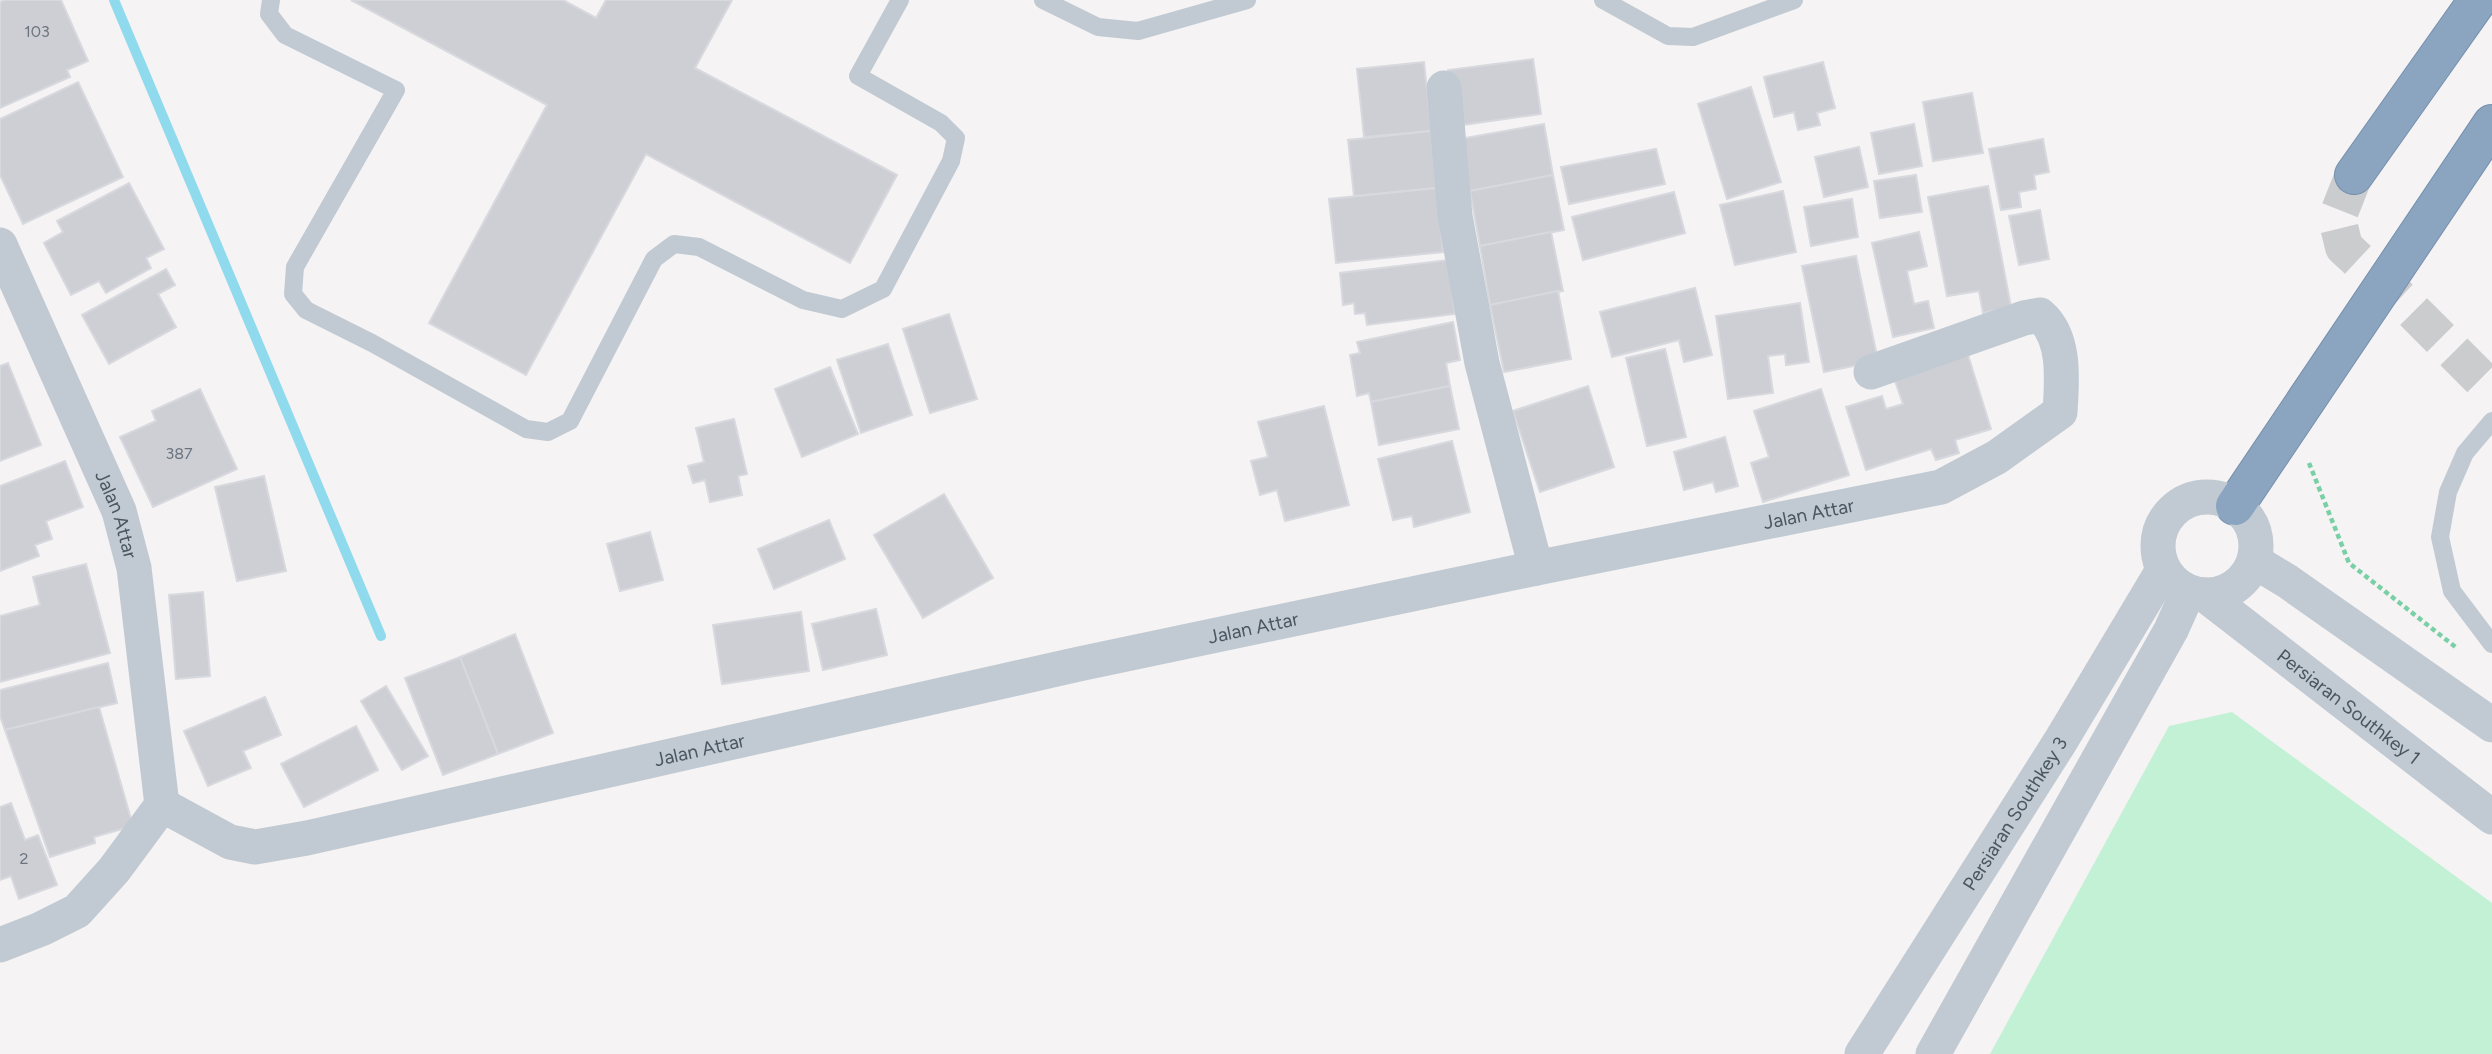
<svg xmlns="http://www.w3.org/2000/svg" width="2492" height="1054" viewBox="0 0 2492 1054" font-family="Figtree,sans-serif">
<rect width="100%" height="100%" fill="#f5f3f3"/>
<path fill="#c3f1d5" d="M 2232,712 L 2492,903 L 2492,1054 L 1990,1054 L 2169,726 Z"/>
<g fill="none" stroke-linecap="round" stroke-linejoin="round">
<path stroke="#90daee" stroke-width="10" d="M 114,0 L 381,636"/>
</g>
<g fill="#cdcfd5" stroke="#d7d9de" stroke-width="2">
<path d="M 4,0 L 61,0 L 88,61 L 67,70 L 70,77 L 0,108 L 0,2 Z"/>
<path d="M 351,0 L 563,0 L 596,18 L 606,0 L 732,0 L 695,68 L 897,175 L 850,263 L 646,154 L 526,375 L 429,323 L 547,105 Z"/>
<path d="M 1533,59 L 1541,114 L 1455,126 L 1448,70 Z"/>
<path d="M 1424,62 L 1431,131 L 1364,137 L 1357,69 Z"/>
<path d="M 1823,62 L 1835,108 L 1817,113 L 1820,125 L 1798,130 L 1794,112 L 1774,117 L 1764,77 Z"/>
<path d="M 78,82 L 123,177 L 23,224 L 0,175 L 0,119 Z"/>
<path d="M 1751,87 L 1781,182 L 1727,199 L 1698,104 Z"/>
<path d="M 1972,93 L 1983,153 L 1933,161 L 1923,102 Z"/>
<path d="M 1544,124 L 1553,175 L 1470,191 L 1454,140 Z"/>
<path d="M 1914,124 L 1922,166 L 1879,174 L 1871,133 Z"/>
<path d="M 1431,131 L 1436,188 L 1354,196 L 1348,140 Z"/>
<path d="M 2043,139 L 2049,172 L 2034,175 L 2036,189 L 2019,192 L 2021,207 L 2001,210 L 1989,149 Z"/>
<path d="M 1859,147 L 1868,187 L 1824,197 L 1815,157 Z"/>
<path d="M 1656,149 L 1665,184 L 1569,204 L 1561,167 Z"/>
<path d="M 1553,175 L 1564,230 L 1480,246 L 1470,191 Z"/>
<path d="M 1916,175 L 1922,212 L 1880,218 L 1874,181 Z"/>
<path d="M 129,183 L 164,249 L 146,258 L 151,268 L 106,293 L 99,281 L 71,295 L 44,243 L 63,232 L 57,221 Z"/>
<path d="M 1988,186 L 2011,307 L 1983,313 L 1979,291 L 1947,296 L 1928,197 Z"/>
<path d="M 1436,188 L 1443,252 L 1336,263 L 1329,199 Z"/>
<path d="M 1783,191 L 1796,252 L 1735,265 L 1720,205 Z"/>
<path d="M 1674,192 L 1685,233 L 1583,260 L 1572,217 Z"/>
<path d="M 1852,199 L 1858,237 L 1811,246 L 1804,207 Z"/>
<path d="M 2040,210 L 2049,259 L 2019,265 L 2009,216 Z"/>
<path d="M 1551,232 L 1563,291 L 1490,305 L 1480,246 Z"/>
<path d="M 1919,232 L 1927,266 L 1907,271 L 1914,304 L 1928,301 L 1934,328 L 1893,337 L 1872,243 Z"/>
<path d="M 1856,256 L 1878,361 L 1824,372 L 1802,266 Z"/>
<path d="M 1448,260 L 1455,314 L 1367,325 L 1365,313 L 1355,314 L 1354,303 L 1343,305 L 1340,273 Z"/>
<path d="M 166,269 L 175,285 L 158,294 L 176,327 L 109,364 L 82,315 Z"/>
<path d="M 1695,288 L 1712,355 L 1684,362 L 1679,340 L 1612,357 L 1600,312 Z"/>
<path d="M 1558,291 L 1571,359 L 1504,372 L 1490,305 Z"/>
<path d="M 1800,303 L 1809,362 L 1786,365 L 1785,354 L 1768,356 L 1773,393 L 1728,399 L 1716,316 Z"/>
<path d="M 949,314 L 977,399 L 930,413 L 903,329 Z"/>
<path d="M 1453,322 L 1460,360 L 1446,363 L 1450,386 L 1371,402 L 1369,393 L 1357,396 L 1350,355 L 1360,353 L 1357,342 Z"/>
<path d="M 888,344 L 912,415 L 861,433 L 837,360 Z"/>
<path d="M 1665,349 L 1686,437 L 1647,446 L 1626,358 Z"/>
<path d="M 1968,355 L 1991,429 L 1955,440 L 1959,453 L 1936,460 L 1931,449 L 1866,470 L 1846,407 L 1882,396 L 1886,409 L 1903,404 L 1894,378 Z"/>
<path d="M 8,363 L 41,445 L 0,461 L 0,366 Z"/>
<path d="M 830,367 L 858,434 L 802,457 L 775,389 Z"/>
<path d="M 1450,386 L 1459,429 L 1379,445 L 1371,402 Z"/>
<path d="M 1588,386 L 1614,467 L 1540,492 L 1513,411 Z"/>
<path d="M 200,389 L 237,469 L 153,507 L 120,437 L 156,421 L 152,411 Z"/>
<path d="M 1821,389 L 1849,475 L 1763,502 L 1751,463 L 1769,457 L 1754,411 Z"/>
<path d="M 1324,406 L 1349,505 L 1285,521 L 1277,490 L 1260,495 L 1251,461 L 1268,457 L 1258,422 Z"/>
<path d="M 734,419 L 747,474 L 738,476 L 742,495 L 710,502 L 705,480 L 693,483 L 688,466 L 704,462 L 696,428 Z"/>
<path d="M 1725,437 L 1738,486 L 1716,492 L 1713,482 L 1684,490 L 1674,452 Z"/>
<path d="M 1452,441 L 1470,512 L 1414,527 L 1412,516 L 1393,520 L 1378,459 Z"/>
<path d="M 65,461 L 83,507 L 46,521 L 52,539 L 35,545 L 39,556 L 0,571 L 0,486 Z"/>
<path d="M 264,476 L 286,571 L 237,581 L 215,487 Z"/>
<path d="M 944,494 L 993,578 L 923,618 L 874,535 Z"/>
<path d="M 829,520 L 845,559 L 774,589 L 758,549 Z"/>
<path d="M 650,532 L 663,580 L 620,591 L 607,544 Z"/>
<path d="M 86,564 L 110,653 L 0,682 L 0,616 L 40,605 L 33,577 Z"/>
<path d="M 203,592 L 210,676 L 176,679 L 169,595 Z"/>
<path d="M 876,609 L 887,655 L 823,670 L 812,624 Z"/>
<path d="M 801,612 L 809,671 L 722,684 L 713,625 Z"/>
<path d="M 515,634 L 553,733 L 498,754 L 460,657 Z"/>
<path d="M 460,657 L 498,754 L 443,775 L 405,678 Z"/>
<path d="M 108,663 L 117,703 L 5,730 L 0,716 L 0,690 Z"/>
<path d="M 386,686 L 428,756 L 402,770 L 361,701 Z"/>
<path d="M 265,697 L 281,735 L 243,751 L 251,768 L 208,786 L 184,731 Z"/>
<path d="M 99,707 L 133,826 L 94,837 L 95,843 L 50,857 L 5,730 Z"/>
<path d="M 356,726 L 378,770 L 304,807 L 281,764 Z"/>
<path d="M 11,803 L 25,840 L 38,835 L 57,885 L 19,899 L 11,876 L 0,880 L 0,807 Z"/>
</g>
<g fill="none" stroke-linecap="round" stroke-linejoin="round">
<path stroke="#caccce" stroke-width="38" stroke-dasharray="38 19" stroke-linecap="butt" d="M 2354,175 L 2337,218 L 2344,247 L 2409,307 L 2492,390"/>
<defs>
<g id="motorway">
<path d="M 2354,175 L 2478,0"/>
<path d="M 2235,506 L 2492,124"/>
</g>
</defs>
<use href="#motorway" stroke="#7690ad" stroke-width="40"/>
<path stroke="#7ad0a6" stroke-width="4.5" stroke-dasharray="5 3.5" stroke-linecap="butt" d="M 2309,463 L 2349,563 L 2458,649"/>
<g stroke="#c1cad2" stroke-width="18">
<path d="M 271,0 L 269,14 L 285,35 L 396,90 L 295,267 L 293,294 L 306,310 L 372,343 L 526,429 L 548,432 L 570,421 L 654,259 L 674,244 L 699,247 L 803,300 L 842,309 L 883,289 L 951,161 L 956,138 L 941,123 L 858,76 L 900,0"/>
<path d="M 1043,0 L 1098,27 L 1138,31 L 1247,0"/>
<path d="M 1603,0 L 1668,36 L 1693,37 L 1794,0"/>
<path d="M 2492,421 L 2465,453 L 2448,492 L 2440,537 L 2452,591 L 2492,644"/>
</g>
<g stroke="#c1cad2" stroke-width="35">
<path d="M 1444,88 L 1455,216 L 1482,363 L 1536,568"/>
<path id="s1" d="M 0,245 L 119,511 L 134,568 L 162,805 L 114,870 L 77,911 L 41,929 L 0,945"/>
<circle cx="2207" cy="546" r="49"/>
<path d="M 2254,561 L 2287,581 L 2492,725"/>
<path id="s2" d="M 2205,595 L 2492,817"/>
<path id="s3" d="M 162,805 L 230,842 L 255,847 L 307,838 L 1079,664 L 1536,568 L 1941,487 L 1997,457 L 2060,412 C 2062,381 2066,337 2040,315 L 2024,318 L 1871,372"/>
<path id="s4" d="M 1862,1054 L 2060,742 L 2163,570"/>
<path d="M 1933,1054 L 2171,630 L 2188,592"/>
</g>
<use href="#motorway" stroke="#8ba5c1" stroke-width="38"/>
</g>
<g text-anchor="middle" dominant-baseline="central" stroke-width="5" stroke-linejoin="round" paint-order="stroke">
<g font-size="16" fill="#6b747e">
<text x="37" y="31">103</text>
<text x="179" y="453">387</text>
<text x="24" y="858">2</text>
</g>
<g font-size="19" fill="#4a5661" stroke="#fff">
<text stroke="none"><textPath href="#s3" startOffset="1692">Jalan Attar</textPath></text>
<text stroke="none"><textPath href="#s1" startOffset="294">Jalan Attar</textPath></text>
<text stroke="none"><textPath href="#s3" startOffset="1125">Jalan Attar</textPath></text>
<text stroke="none"><textPath href="#s2" startOffset="182">Persiaran Southkey 1</textPath></text>
<text stroke="none"><textPath href="#s3" startOffset="558">Jalan Attar</textPath></text>
<text stroke="none"><textPath href="#s4" startOffset="285">Persiaran Southkey 3</textPath></text>
</g>
</g>
</svg>
